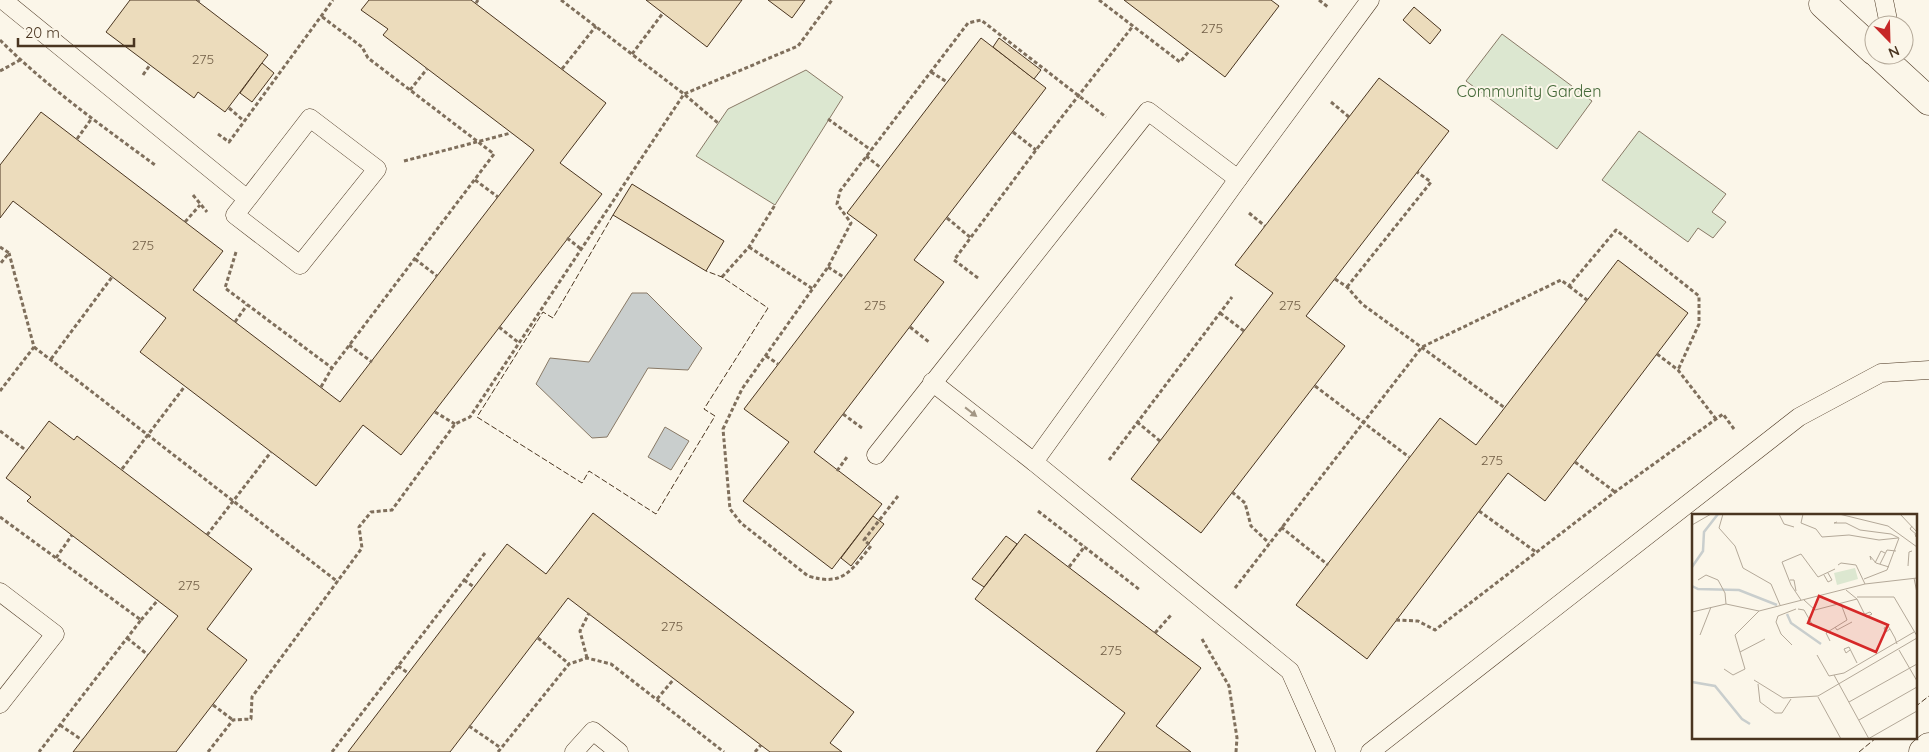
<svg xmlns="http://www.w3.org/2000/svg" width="1929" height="752" viewBox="0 0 1929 752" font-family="Quicksand,sans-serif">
<rect width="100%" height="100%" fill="#fbf6e9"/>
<g fill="#dce7d0" stroke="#887966">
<path d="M 1502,34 L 1592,101 L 1557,149 L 1466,81 Z"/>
<path d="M 806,70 L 843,97 L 775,205 L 696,156 L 728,109 Z"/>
<path d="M 1639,131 L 1726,194 L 1712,212 L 1726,222 L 1713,238 L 1698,228 L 1688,242 L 1602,180 Z"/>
</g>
<g fill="#c9cecd" stroke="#887966">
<path d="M 632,293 L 647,293 L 702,348 L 688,370 L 648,368 L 607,437 L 592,438 L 536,384 L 550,358 L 589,362 Z"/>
<path d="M 665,427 L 689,441 L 671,470 L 648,457 Z"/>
</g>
<g fill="#ecdcbc" stroke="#4a3520">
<path d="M 130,0 L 196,0 L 268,55 L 225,112 L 198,92 L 194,98 L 106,32 Z"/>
<path d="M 369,0 L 471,0 L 606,103 L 560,163 L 602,194 L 401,455 L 363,425 L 316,486 L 140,352 L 166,318 L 13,201 L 0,218 L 0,165 L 41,112 L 223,251 L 193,290 L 340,402 L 534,150 L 383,35 L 388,29 L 361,10 Z"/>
<path d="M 646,0 L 742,0 L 707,47 Z"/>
<path d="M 768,0 L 805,0 L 792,18 Z"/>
<path d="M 1124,0 L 1271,0 L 1279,6 L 1225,77 Z"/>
<path d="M 1414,7 L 1441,30 L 1430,44 L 1403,20 Z"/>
<path d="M 981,38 L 1046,88 L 914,260 L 944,282 L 814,452 L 882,504 L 832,569 L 743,501 L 789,442 L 744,409 L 877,235 L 847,213 Z"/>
<path d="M 999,38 L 1041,70 L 1034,79 L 993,47 Z"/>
<path d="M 262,63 L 274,73 L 252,102 L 240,93 Z"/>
<path d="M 1379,78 L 1449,131 L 1306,316 L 1345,346 L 1201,533 L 1131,479 L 1273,293 L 1235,265 Z"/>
<path d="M 632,184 L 724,241 L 706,271 L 613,215 Z"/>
<path d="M 1618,260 L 1688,313 L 1545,501 L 1508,473 L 1367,659 L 1296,605 L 1440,418 L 1476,445 Z"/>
<path d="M 49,421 L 74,440 L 77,436 L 252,569 L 207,629 L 247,660 L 176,752 L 73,752 L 178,616 L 27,501 L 31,497 L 6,478 Z"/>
<path d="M 593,513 L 854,712 L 830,743 L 842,752 L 770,752 L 568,598 L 450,752 L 348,752 L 507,544 L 546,574 Z"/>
<path d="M 873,516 L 884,524 L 851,566 L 841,558 Z"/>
<path d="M 1025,534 L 1201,668 L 1156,726 L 1191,752 L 1096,752 L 1125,713 L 975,599 Z"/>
<path d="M 1006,536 L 1017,544 L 984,587 L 972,579 Z"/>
</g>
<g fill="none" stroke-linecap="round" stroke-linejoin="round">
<defs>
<g id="lane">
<path d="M 3,0 L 246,198"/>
<path d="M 1884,0 L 1889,25"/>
<path d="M 310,118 L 377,169 L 300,265 L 235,215 Z"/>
<path d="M 932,382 L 1034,462"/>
<path d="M 876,455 L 1148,111 L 1238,179"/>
<path d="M 0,592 L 55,634 L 0,704"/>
<path d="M 574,752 L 593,731 L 619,752"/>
<path d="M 1326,752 L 1290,671 L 1034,462 L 1238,179 L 1370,0"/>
<path d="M 1370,752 L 1799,417 L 1881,373 L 1929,370"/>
</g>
<g id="street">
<path d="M 1823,4 L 1874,51"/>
<path d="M 1879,55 L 1929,101"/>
</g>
<path id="secondary" d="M 1923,752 L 1929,747"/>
</defs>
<use href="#lane" stroke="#4a3520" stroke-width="19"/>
<use href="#street" stroke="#4a3520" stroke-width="29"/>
<use href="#secondary" stroke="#4a3520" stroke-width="29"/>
<g stroke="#7f6f5c" stroke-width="3" stroke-dasharray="4 2.5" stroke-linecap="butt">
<path d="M 561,0 L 684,94 L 718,123"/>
<path d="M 1099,0 L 1180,62 L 1190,50"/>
<path d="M 1319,0 L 1328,7"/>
<path d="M 198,2 L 199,0"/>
<path d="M 476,3 L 478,0"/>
<path d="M 0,40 C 47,87 102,126 155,165"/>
<path d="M 632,54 L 663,13"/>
<path d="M 562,69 L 596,26"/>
<path d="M 0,71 L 20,60"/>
<path d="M 931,72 L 947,82"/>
<path d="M 143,75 L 150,65"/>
<path d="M 410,90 L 427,69"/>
<path d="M 1331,102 L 1349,117"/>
<path d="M 229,108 L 244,121"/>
<path d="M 828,119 L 871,150"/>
<path d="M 1013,132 L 1036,150"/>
<path d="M 218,134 L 229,142 L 333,0"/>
<path d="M 77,139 L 92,118"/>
<path d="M 866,156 L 881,168"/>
<path d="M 404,161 L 511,133"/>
<path d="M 475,180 L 498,197"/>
<path d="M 193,195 L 207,212"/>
<path d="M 1249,213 L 1265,226"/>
<path d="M 947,218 L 971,238"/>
<path d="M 185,222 L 200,205"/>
<path d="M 567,238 L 581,249"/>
<path d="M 0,247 L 9,253 L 0,264"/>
<path d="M 749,247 L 813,289"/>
<path d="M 236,252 L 225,288 L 332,368 L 494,154 L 368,58 L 362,47 L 321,16"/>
<path d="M 415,259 L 437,276"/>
<path d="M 828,267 L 845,278"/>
<path d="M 722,277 L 749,247 L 775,205"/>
<path d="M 978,278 L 954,260 L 1036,150 L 1133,26"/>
<path d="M 1335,279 L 1347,287 L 1362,304 L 1505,408"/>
<path d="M 1569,286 L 1587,300"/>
<path d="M 1347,287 L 1431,182 L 1417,172"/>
<path d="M 1220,313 L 1244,331"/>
<path d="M 235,322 L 247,305"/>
<path d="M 499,327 L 519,343"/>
<path d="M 910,327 L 929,342"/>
<path d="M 349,345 L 372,362"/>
<path d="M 34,347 L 338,582"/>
<path d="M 1657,354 L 1678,370 L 1716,419"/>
<path d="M 766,356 L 778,364"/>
<path d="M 51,359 L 112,277"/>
<path d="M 1315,386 L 1409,457"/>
<path d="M 321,387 L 332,368"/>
<path d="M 0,391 L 34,347 L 9,253"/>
<path d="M 435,412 L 455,424"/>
<path d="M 843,414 L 862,428"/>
<path d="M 1137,422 L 1160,441"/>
<path d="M 0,431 L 27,451"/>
<path d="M 1109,460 L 1232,297"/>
<path d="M 1575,462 L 1615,492"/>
<path d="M 122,469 L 185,386"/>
<path d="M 837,471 L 847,457"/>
<path d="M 1232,492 L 1245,503 L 1251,526 L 1269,543"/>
<path d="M 898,496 L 864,540 L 871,546 C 851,570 844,587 808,576 L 741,523 L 730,509 L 723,429 L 742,389 L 828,267 L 851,223 L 837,204 L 840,191 L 968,23 L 981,20 L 1106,117"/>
<path d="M 1038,511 L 1140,590"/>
<path d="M 1479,511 L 1536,552"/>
<path d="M 0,517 L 141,620 L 39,752"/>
<path d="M 1281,527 L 1328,565"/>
<path d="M 207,535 L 271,452"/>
<path d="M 56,558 L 72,535"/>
<path d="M 1069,567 L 1085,546"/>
<path d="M 464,580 L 474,587"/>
<path d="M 1235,588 L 1422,347 L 1561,280 L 1569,286 L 1616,230 L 1699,296 L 1699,324 L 1678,370"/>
<path d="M 141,620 L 158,600"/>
<path d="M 1396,620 L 1418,621 L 1435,630 L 1615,492 L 1723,414 L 1734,429"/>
<path d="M 1155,633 L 1171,615"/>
<path d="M 127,638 L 148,655"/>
<path d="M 538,638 L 569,664"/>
<path d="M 1202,639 L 1229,686 L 1237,738 L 1236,752"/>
<path d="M 587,658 L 580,631 L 589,613"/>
<path d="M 398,666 L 408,673"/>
<path d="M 657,699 L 674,679"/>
<path d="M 213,705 L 233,720"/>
<path d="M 60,725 L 82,740"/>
<path d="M 469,726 L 501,748"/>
<path d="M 208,752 L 233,720 L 251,719 L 252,697 L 362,548 L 359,527 L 371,512 L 392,510 L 455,424 L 470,417 L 684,94 L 798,46 L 832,0"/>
<path d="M 332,752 L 485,553"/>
<path d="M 498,752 L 569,664 L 587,658 L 611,664 L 724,752"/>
<path d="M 755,752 L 761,745"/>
</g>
<use href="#lane" stroke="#fbf6e9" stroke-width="18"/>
<use href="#street" stroke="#fbf6e9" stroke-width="28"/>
<use href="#secondary" stroke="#fbf6e9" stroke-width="28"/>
<g stroke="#4a3520" stroke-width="1" stroke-dasharray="6 2.5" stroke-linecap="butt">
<path d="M 613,215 L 553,318 L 543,312 L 477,417 L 582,483 L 589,471 L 656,514 L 715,416 L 704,409 L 768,308 L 722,277 L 706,271"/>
<path d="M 1915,707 L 1929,696"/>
<path d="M 1859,752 L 1876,738"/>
</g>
</g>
<defs><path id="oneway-solid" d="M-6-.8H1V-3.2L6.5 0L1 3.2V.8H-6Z" transform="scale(1.25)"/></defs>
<use fill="#a29684" href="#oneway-solid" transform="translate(971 412) rotate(38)"/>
<g text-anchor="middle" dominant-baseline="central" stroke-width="4" stroke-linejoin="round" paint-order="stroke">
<g font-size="14" fill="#725f47">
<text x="1212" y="28">275</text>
<text x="203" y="59">275</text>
<text x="143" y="245">275</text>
<text x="875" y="305">275</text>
<text x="1290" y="305">275</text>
<text x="1492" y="460">275</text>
<text x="189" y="585">275</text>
<text x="672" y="626">275</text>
<text x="1111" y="650">275</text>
</g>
<g font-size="16" fill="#436837" stroke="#fbf6e9">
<text x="1529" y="91">Community Garden</text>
</g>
</g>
<g transform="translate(1692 514)">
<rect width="225" height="225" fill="#fbf6e9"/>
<path d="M 163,54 L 166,65 L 145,71 L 142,59 Z" fill="#dce7d0"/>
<path fill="none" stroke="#c9cecd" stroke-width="2.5" d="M 0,53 L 11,37 L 12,18 L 26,0M 0,72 L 6,75 L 47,76 L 85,91M 95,100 L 99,109 L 129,130M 0,168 L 23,172 L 50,205 L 58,210"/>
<path fill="none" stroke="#b4a999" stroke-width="1" d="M 31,0 L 27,14 L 43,32 L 51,54 L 79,70 L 88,91M 87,0 L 92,10 L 102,13M 111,0 L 109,9 L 124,15 L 130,23 L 157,21 L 187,26 L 206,24M 147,0 L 196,12 L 225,33M 208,0 L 225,18M 145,8 L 142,9 L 154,9 L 168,16 L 199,20 L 207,24 L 195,56 L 172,65M 0,11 L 19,0M 220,12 L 218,15 L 225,21 L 224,23 L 223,20M 179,46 L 178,42 L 184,49 L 197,53M 183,49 L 189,37 L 193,39M 188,50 L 195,36 L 204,37M 146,51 L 149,49 L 164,51 L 173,70M 216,52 L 217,38 L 220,37M 132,61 L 136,68 L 140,66 L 136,59M 222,64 L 225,79M 6,66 L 14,61 L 26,66 L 33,79 L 34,90M 98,66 L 102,66 L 104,77M 165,83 L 202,83 L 225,122M 165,85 L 174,103 L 180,100 L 178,98 L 173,100M 109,86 L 99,71 L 90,48 L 109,40 L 126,63 L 143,55M 112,86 L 123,96 L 165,85 L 154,76M 106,95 L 112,96 L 120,110M 0,98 L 34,90 L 67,97 L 173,70 L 225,64M 143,113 L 145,116 L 160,108M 198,115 L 194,118 L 192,114 L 196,112 L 198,115 L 203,124 L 205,130M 8,121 L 19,93M 138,127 L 134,119 L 155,106 L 149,90M 100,131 L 89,120 L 84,108 L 86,102 L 104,95M 158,136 L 154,139 L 152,135 L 157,133 L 165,149M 207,136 L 225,167M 48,138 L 73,125M 125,141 L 137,162 L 152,159 L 222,118M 32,155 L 41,161 L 53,155 L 43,121 L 67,97M 142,161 L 177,225M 62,166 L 91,184 L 126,182M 66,170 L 68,188 L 83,199 L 90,199 L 99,185M 126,182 L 225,124M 126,183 L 149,225M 157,188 L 225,150M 167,206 L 225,173M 176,225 L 225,197"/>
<path fill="#d62828" fill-opacity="0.15" stroke="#d62828" stroke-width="2.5" d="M 127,82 L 196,111 L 184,138 L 116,109 Z"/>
<rect width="225" height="225" fill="none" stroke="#4a3520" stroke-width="2.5"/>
</g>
<g transform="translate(1889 40) rotate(157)"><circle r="24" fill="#fbf6e9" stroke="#b4a999"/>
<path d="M0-4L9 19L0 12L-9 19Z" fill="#c62828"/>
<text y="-8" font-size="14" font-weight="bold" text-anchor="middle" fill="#4a3520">N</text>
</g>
<path d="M18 38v8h116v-8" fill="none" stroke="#4a3520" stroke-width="2.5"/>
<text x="25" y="38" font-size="15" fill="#4a3520" stroke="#fbf6e9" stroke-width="4" paint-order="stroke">20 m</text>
</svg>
